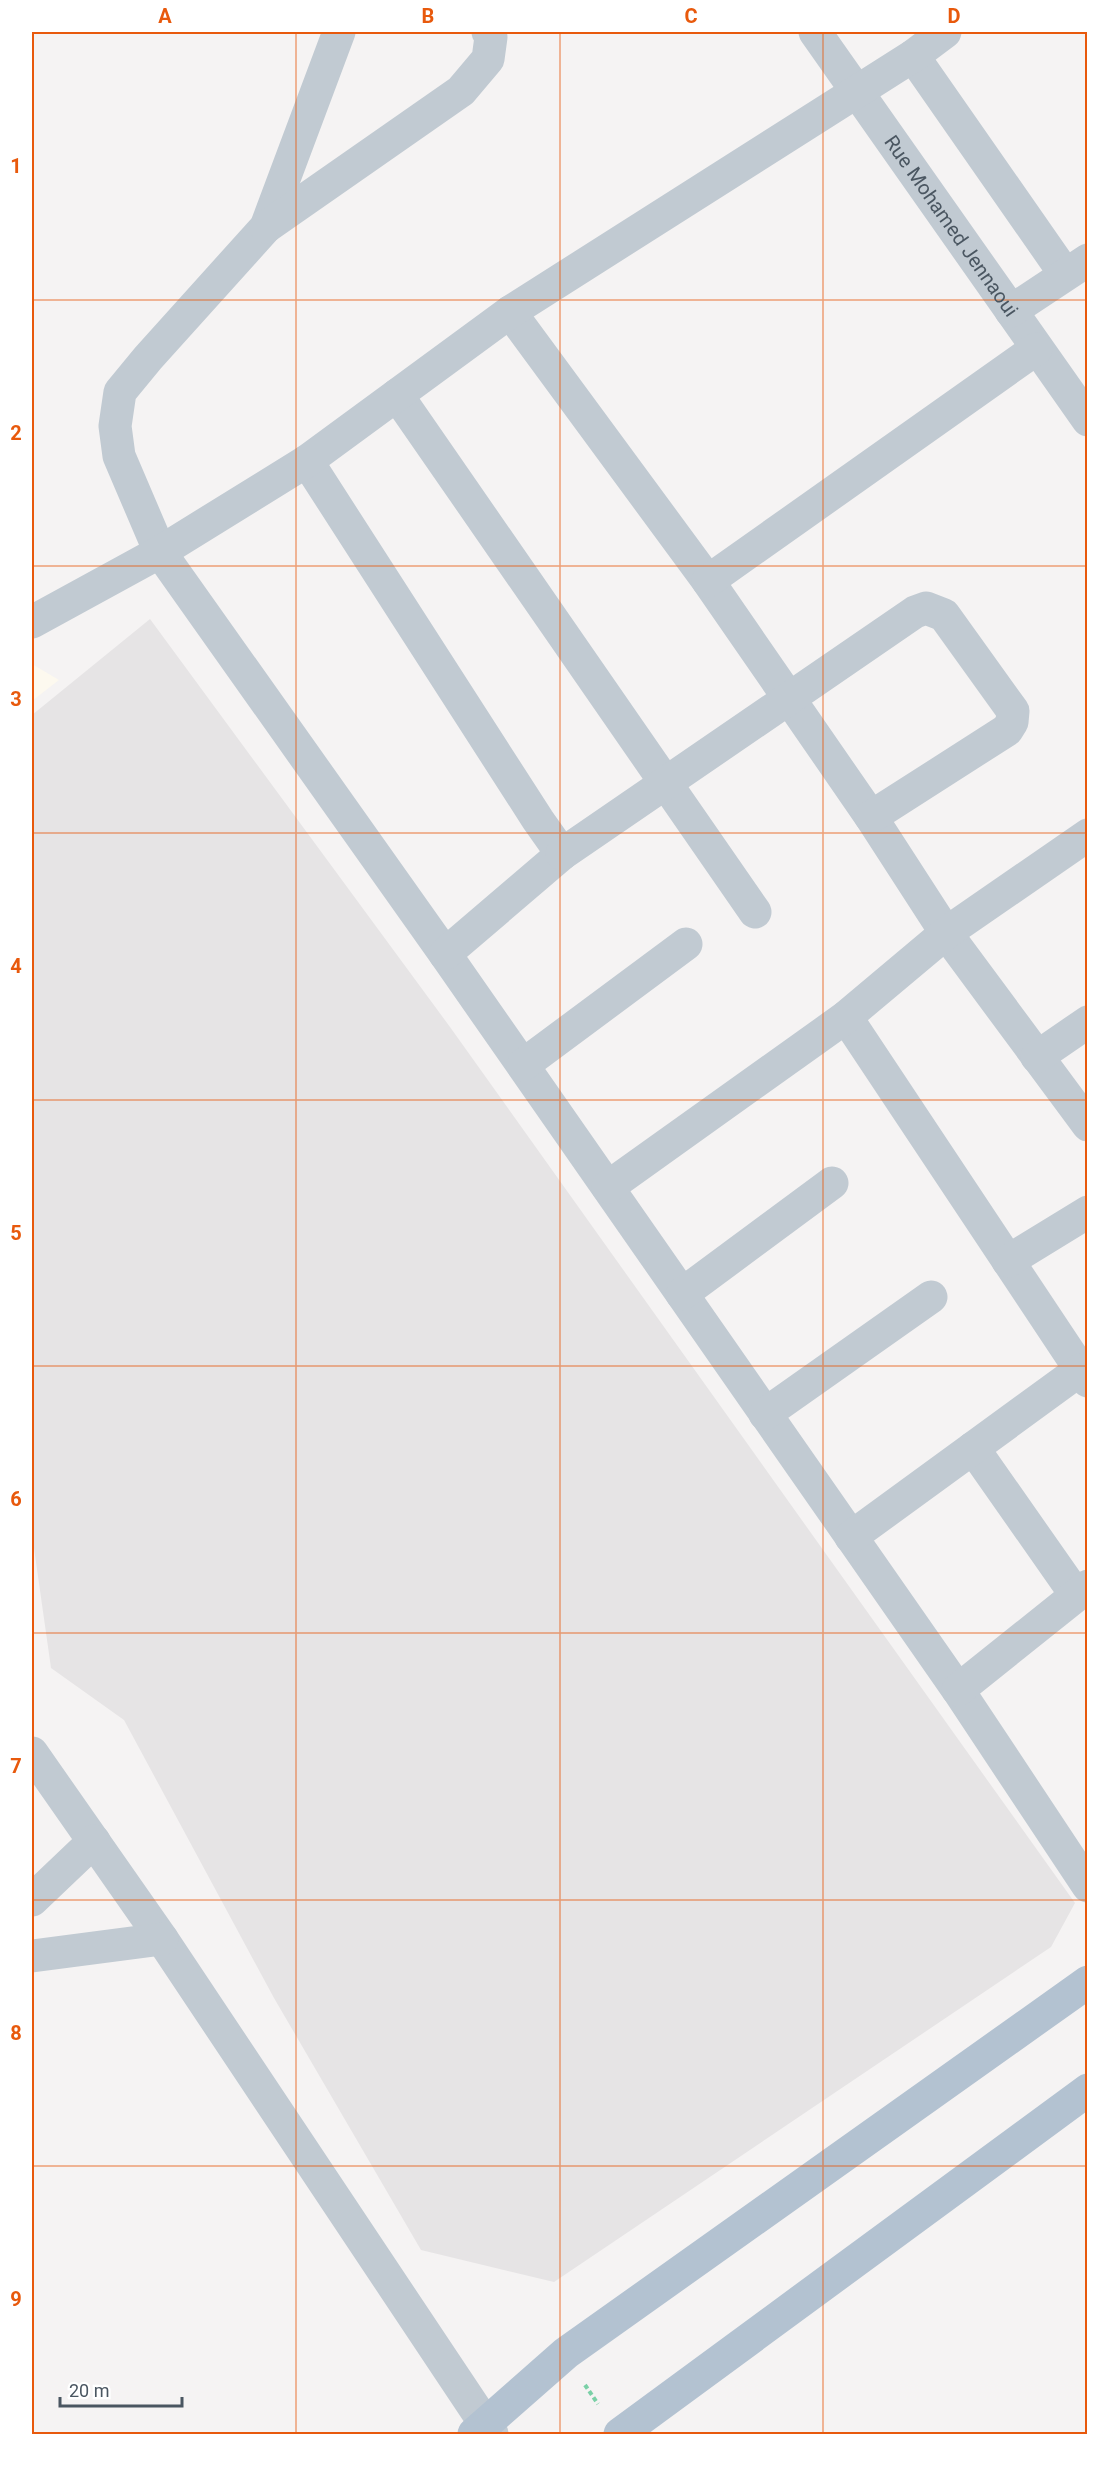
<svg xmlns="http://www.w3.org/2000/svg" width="1119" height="2466" viewBox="0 0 1119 2466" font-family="Roboto,sans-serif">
<rect width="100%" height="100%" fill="#f5f3f3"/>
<path fill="#fdf9ef" d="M 32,664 L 59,680 L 32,701 Z"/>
<path fill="#e6e4e5" d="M 150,619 L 450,1027 L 1075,1903 L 1051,1947 L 554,2282 L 421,2250 L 274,1998 L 124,1720 L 51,1668 L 32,1534 L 32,715 Z"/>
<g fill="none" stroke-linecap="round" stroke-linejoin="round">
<path stroke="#7ad0a6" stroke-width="4" stroke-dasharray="4.5 3" stroke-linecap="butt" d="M 585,2385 L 598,2404"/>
<g stroke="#c1cad2" stroke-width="33">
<path d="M 339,32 L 266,227 L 148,358 L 120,392 L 115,426 L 119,456 L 160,552 L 445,954 L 958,1690 L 1088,1886"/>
<path id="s1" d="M 815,32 L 1088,420"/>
<path d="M 913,56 L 1065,274"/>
<path d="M 266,227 L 461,91 L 488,59 L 491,37 L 488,32"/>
<path d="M 1011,311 L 1088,260"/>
<path d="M 510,312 L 708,581 L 871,817 L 946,933 L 1088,1125"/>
<path d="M 397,395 L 755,912"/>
<path d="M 307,461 L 538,820 L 562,854 L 445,954"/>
<path d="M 708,581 L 1036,349"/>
<path d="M 32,622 L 160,552 L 307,461 L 510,312 L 913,56 L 945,32"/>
<path d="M 562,854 L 915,612 L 926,608 L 944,615 L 1013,711 L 1012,722 L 1007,730 L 871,817"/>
<path d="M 846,1017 L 1088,1381"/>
<path d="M 1037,1057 L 1088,1022"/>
<path d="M 523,1065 L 686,944"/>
<path d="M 608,1187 L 846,1017 L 946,933 L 1088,835"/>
<path d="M 1008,1261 L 1088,1212"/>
<path d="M 682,1294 L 832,1183"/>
<path d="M 765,1414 L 931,1297"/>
<path d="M 973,1448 L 1076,1595"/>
<path d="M 851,1537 L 1080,1370"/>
<path d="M 958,1690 L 1088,1586"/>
<path d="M 32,1753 L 162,1939 L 492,2434"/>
<path d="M 32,1900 L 94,1841"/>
<path d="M 32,1956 L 162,1939"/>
</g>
<g stroke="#b3c2d1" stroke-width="33">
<path d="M 474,2434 L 566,2353 L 1088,1982"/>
<path d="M 620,2434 L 1088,2090"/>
</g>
</g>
<path fill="none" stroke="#e8590c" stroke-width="1.5" stroke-opacity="0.55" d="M 296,32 L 296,2434M 560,32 L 560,2434M 823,32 L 823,2434M 32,300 L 1088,300M 32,566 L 1088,566M 32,833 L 1088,833M 32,1100 L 1088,1100M 32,1366 L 1088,1366M 32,1633 L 1088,1633M 32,1900 L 1088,1900M 32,2166 L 1088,2166"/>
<g text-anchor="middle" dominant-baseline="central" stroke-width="4.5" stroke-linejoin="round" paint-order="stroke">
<g font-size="20" fill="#4a5661" stroke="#fff">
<text stroke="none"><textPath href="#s1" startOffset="237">Rue Mohamed Jennaoui</textPath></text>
</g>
</g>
<rect width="1119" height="2466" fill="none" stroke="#ffffff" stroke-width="66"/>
<path d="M60 2397v9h122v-9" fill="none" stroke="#4a5661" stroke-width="3"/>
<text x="69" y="2397" font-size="18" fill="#4a5661" stroke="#ffffff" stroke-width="4.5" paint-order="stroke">20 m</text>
<rect x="33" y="33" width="1053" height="2400" fill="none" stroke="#e8590c" stroke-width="2"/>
<g font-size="20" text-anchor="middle" font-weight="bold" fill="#e8590c">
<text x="165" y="23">A</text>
<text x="428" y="23">B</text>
<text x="691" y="23">C</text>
<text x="954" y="23">D</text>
<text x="16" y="173">1</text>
<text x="16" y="440">2</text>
<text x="16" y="706">3</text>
<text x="16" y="973">4</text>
<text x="16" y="1240">5</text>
<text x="16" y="1506">6</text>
<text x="16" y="1773">7</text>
<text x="16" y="2040">8</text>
<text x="16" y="2306">9</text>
</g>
</svg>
